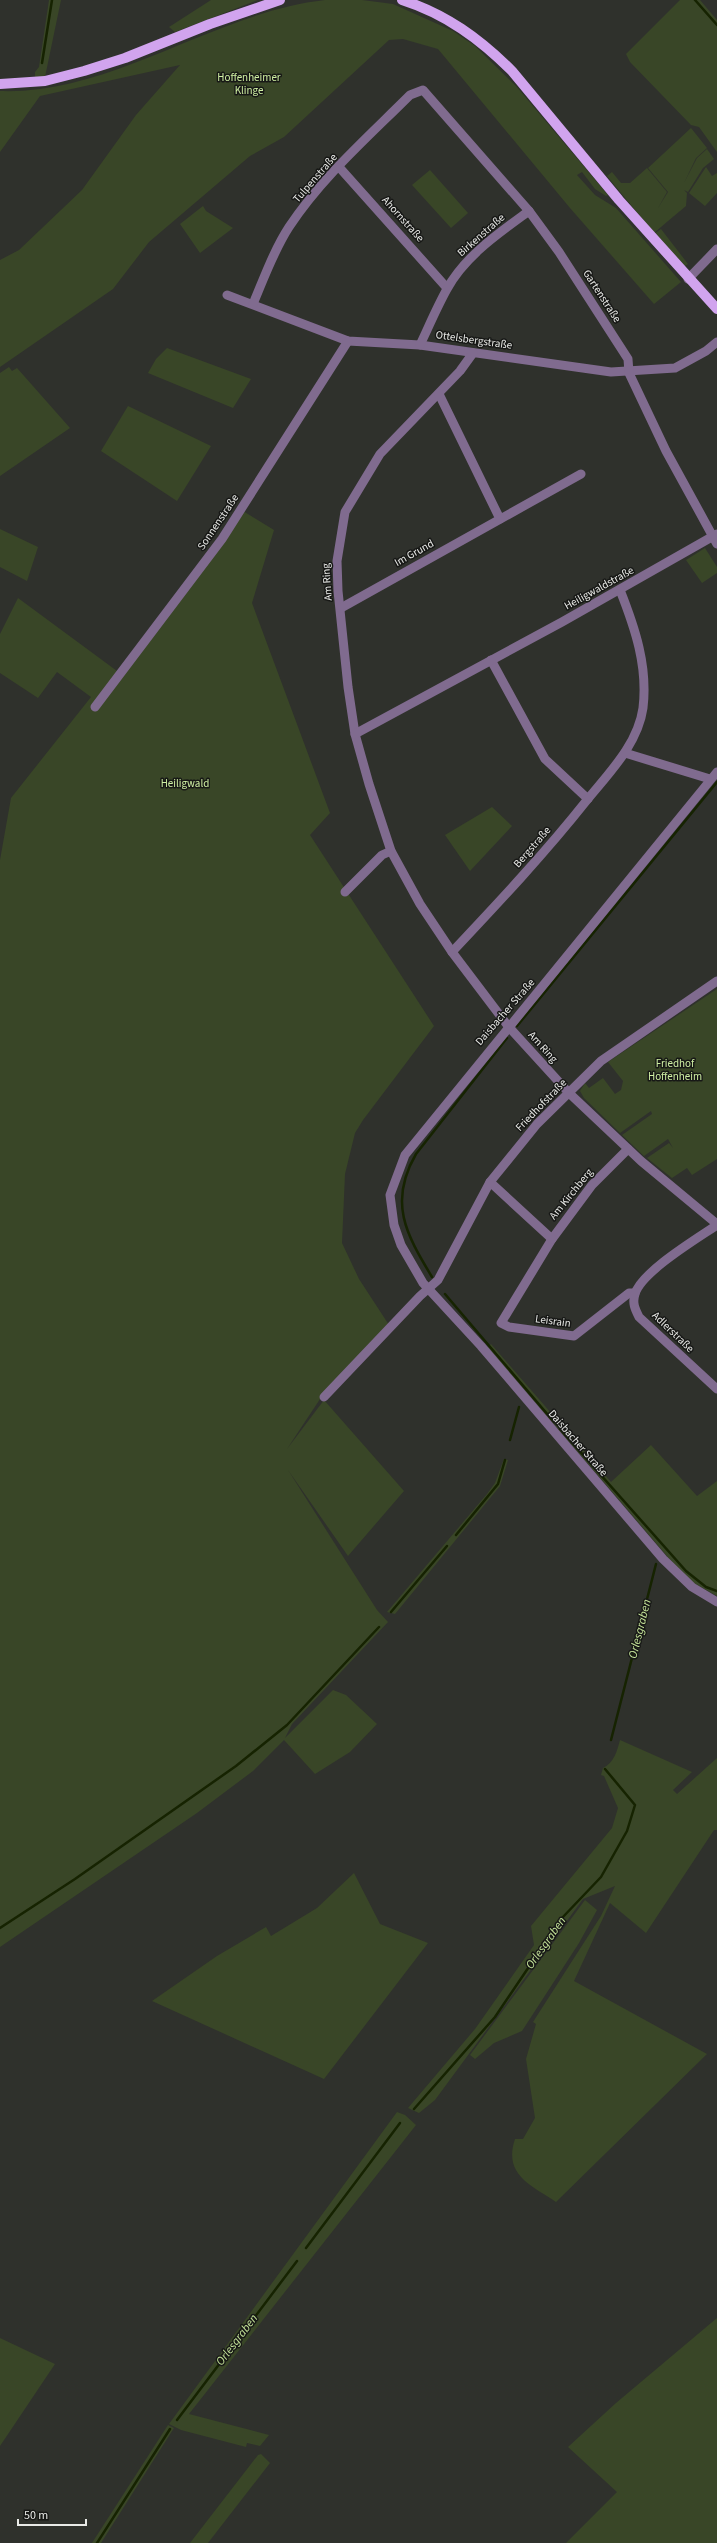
<svg xmlns="http://www.w3.org/2000/svg" width="717" height="2543" viewBox="0 0 717 2543" font-family="'Source Sans 3',sans-serif">
<rect width="100%" height="100%" fill="#2f312c"/>
<g fill="#394627">
<path d="M 49,0 L 61,0 L 45,77 L 35,78 L 35,72 L 39,67 Z"/>
<path d="M 211,0 L 258,0 L 175,32 L 169,27 Z"/>
<path d="M 325,0 L 362,0 L 393,4 L 453,31 L 475,46 L 516,86 L 608,195 L 606,196 L 595,189 L 582,172 L 577,175 L 595,195 L 616,208 L 681,282 L 654,304 L 570,208 L 438,49 L 403,39 L 389,40 L 284,137 L 250,156 L 149,242 L 113,289 L 0,367 L 0,260 L 19,250 L 82,190 L 136,115 L 180,65 L 40,96 L 0,152 L 0,91 C 112,95 215,12 325,0 Z"/>
<path d="M 680,0 L 700,0 L 717,20 L 717,152 L 699,127 L 691,125 L 630,62 L 626,54 Z"/>
<path d="M 691,128 L 707,148 L 696,158 L 684,183 L 697,158 L 707,149 L 714,159 L 703,168 L 688,192 L 684,190 L 687,193 L 686,206 L 668,221 L 660,211 L 668,221 L 654,233 L 607,176 L 612,172 L 621,183 L 630,183 L 647,168 L 667,192 L 658,208 L 668,192 L 648,168 Z"/>
<path d="M 706,167 L 712,176 L 717,173 L 717,193 L 705,206 L 689,193 Z"/>
<path d="M 430,170 L 468,213 L 451,228 L 412,185 Z"/>
<path d="M 203,206 L 206,211 L 233,228 L 200,253 L 180,224 Z"/>
<path d="M 661,229 L 688,264 L 685,266 L 681,264 L 654,234 Z"/>
<path d="M 167,348 L 251,379 L 233,408 L 148,373 L 156,359 Z"/>
<path d="M 9,367 L 12,371 L 17,368 L 70,428 L 0,476 L 0,373 Z"/>
<path d="M 128,406 L 211,446 L 177,501 L 101,451 Z"/>
<path d="M 243,511 L 274,530 L 252,603 L 330,813 L 310,835 L 434,1026 L 363,1120 L 355,1133 L 345,1174 L 342,1243 L 359,1279 L 389,1325 L 322,1396 L 287,1449 L 324,1400 L 404,1491 L 348,1556 L 288,1470 L 377,1610 L 388,1622 L 292,1724 L 285,1738 L 333,1690 L 346,1695 L 377,1724 L 350,1752 L 315,1774 L 284,1740 L 253,1771 L 197,1813 L 0,1947 L 0,860 L 11,798 L 91,697 L 57,672 L 38,698 L 0,673 L 0,634 L 18,598 L 117,671 Z"/>
<path d="M 0,529 L 38,547 L 27,581 L 0,567 Z"/>
<path d="M 705,548 L 717,567 L 717,573 L 702,583 L 686,560 Z"/>
<path d="M 492,807 L 512,826 L 470,871 L 445,835 Z"/>
<path d="M 717,989 L 717,1159 L 692,1175 L 687,1168 L 672,1178 L 647,1158 L 669,1143 L 673,1148 L 668,1139 L 644,1156 L 622,1135 L 652,1114 L 651,1111 L 620,1133 L 584,1098 L 580,1091 L 585,1083 L 589,1088 L 603,1078 L 615,1094 L 621,1090 L 623,1081 L 608,1062 Z"/>
<path d="M 491,1344 L 611,1482 L 651,1445 L 697,1496 L 717,1481 L 717,1596 L 692,1582 L 679,1570 L 488,1347 Z"/>
<path d="M 504,1459 L 508,1460 L 500,1486 L 395,1614 L 387,1612 L 487,1494 L 495,1483 Z"/>
<path d="M 620,1740 L 692,1772 L 673,1790 L 677,1794 L 717,1758 L 717,1830 L 714,1830 L 646,1933 L 610,1903 L 574,1981 L 707,2054 L 556,2202 C 531,2185 503,2175 515,2139 L 523,2139 L 535,2118 L 526,2059 L 536,2024 L 533,2022 L 601,1916 L 615,1886 L 583,1899 L 435,2100 L 419,2113 L 408,2108 L 475,2029 L 534,1945 L 531,1926 L 612,1828 L 618,1808 L 604,1776 L 601,1775 L 603,1768 C 614,1763 617,1751 620,1740 Z"/>
<path d="M 354,1873 L 380,1924 L 428,1943 L 324,2079 L 152,2001 L 217,1956 L 266,1927 L 271,1936 L 317,1908 Z"/>
<path d="M 585,1900 L 597,1910 L 579,1943 L 522,2031 L 494,2043 L 475,2059 L 470,2055 Z"/>
<path d="M 397,2112 L 405,2115 L 416,2125 L 189,2414 L 269,2435 L 260,2446 L 247,2443 L 246,2447 L 181,2430 L 169,2424 Z"/>
<path d="M 717,2318 L 717,2543 L 566,2543 L 617,2492 L 568,2447 L 616,2403 Z"/>
<path d="M 0,2338 L 55,2364 L 0,2446 Z"/>
<path d="M 168,2425 L 174,2428 L 101,2543 L 92,2543 Z"/>
<path d="M 261,2454 L 270,2463 L 208,2543 L 190,2543 L 258,2455 Z"/>
</g>
<g fill="none" stroke-linecap="round" stroke-linejoin="round">
<g stroke="#162301" stroke-width="2.5">
<path d="M 695,0 L 717,25"/>
<path d="M 42,63 L 52,0"/>
<path d="M 517,1026 L 717,782"/>
<path d="M 432,1277 C 406,1234 388,1202 416,1154 L 507,1038"/>
<path d="M 445,1294 L 554,1422"/>
<path d="M 560,1429 L 686,1571 L 706,1587 L 717,1591"/>
<path d="M 510,1440 L 519,1407"/>
<path d="M 456,1535 L 498,1484 L 505,1460"/>
<path d="M 391,1612 L 447,1546"/>
<path d="M 611,1740 L 656,1564"/>
<path d="M 0,1928 L 75,1879 L 236,1766 L 287,1725 L 379,1627"/>
<path d="M 414,2109 L 495,2017 L 562,1918 L 601,1877 L 627,1831 L 635,1805 L 605,1769"/>
<path d="M 306,2248 L 400,2123"/>
<path d="M 177,2420 L 297,2261"/>
<path d="M 97,2543 L 170,2429"/>
</g>
<g stroke="#806b8f" stroke-width="9">
<path d="M 339,167 L 447,288"/>
<path d="M 688,279 L 717,249"/>
<path d="M 227,295 L 348,341 L 420,345 L 611,372 L 675,368 L 706,351 L 717,342"/>
<path d="M 253,304 C 264,278 274,250 289,227 C 322,177 368,137 410,95 L 423,90 L 529,211 L 559,252 L 628,359 L 629,373 L 666,451 L 717,544"/>
<path d="M 420,345 C 429,326 437,307 447,289 C 465,256 499,233 529,211"/>
<path d="M 473,353 L 460,371 L 380,454 L 345,512 L 337,561 L 338,591 L 348,687 L 355,734 L 369,784 L 391,851 L 420,904 L 452,952 L 508,1026 L 569,1093 L 641,1161 L 717,1224"/>
<path d="M 439,394 L 500,519"/>
<path d="M 341,608 L 581,474"/>
<path d="M 491,660 L 545,759 L 588,799"/>
<path d="M 95,707 L 222,539 L 348,341"/>
<path d="M 355,734 L 562,622 L 717,534"/>
<path d="M 625,753 L 710,779"/>
<path d="M 717,772 L 405,1155 L 390,1195 L 394,1225 L 401,1245 L 423,1283 L 481,1346 L 663,1559 L 692,1587 L 717,1602"/>
<path d="M 345,892 L 382,855 L 391,851"/>
<path d="M 452,952 C 499,902 545,853 587,800 C 609,773 638,744 643,708 C 648,666 635,628 620,590"/>
<path d="M 628,1149 L 592,1185 L 552,1239 L 501,1323 L 509,1327 L 574,1336 L 629,1293 L 635,1293"/>
<path d="M 490,1182 L 552,1239"/>
<path d="M 717,1225 C 698,1238 641,1272 635,1294 C 632,1303 635,1309 639,1317 L 717,1389"/>
<path d="M 324,1397 L 420,1296 L 438,1280 L 490,1182 L 537,1124 L 601,1061 L 717,981"/>
</g>
<g stroke="#d1a4ee" stroke-width="10">
<path d="M 402,0 C 446,14 480,39 512,71 L 619,200 L 717,309"/>
<path d="M 0,84 L 45,81 L 84,71 L 125,58 L 210,24 L 280,0"/>
</g>
</g>
<g text-anchor="middle" dominant-baseline="central" stroke-width="3" stroke-linejoin="round" paint-order="stroke">
<g font-size="11" fill="#cfefa3" stroke="#171816">
<text x="249" y="77">Hoffenheimer<tspan x="249" dy="13">Klinge</tspan></text>
<text x="185" y="783">Heiligwald</text>
<text x="675" y="1063">Friedhof<tspan x="675" dy="13">Hoffenheim</tspan></text>
</g>
<g font-size="11" fill="#e9eae7" stroke="#171816">
<text transform="translate(315 178) rotate(-49)">Tulpenstraße</text>
<text transform="translate(403 219) rotate(48)">Ahornstraße</text>
<text transform="translate(481 235) rotate(-41)">Birkenstraße</text>
<text transform="translate(602 296) rotate(57)">Gartenstraße</text>
<text transform="translate(474 340) rotate(8)">Ottelsbergstraße</text>
<text transform="translate(218 522) rotate(-56)">Sonnenstraße</text>
<text transform="translate(414 553) rotate(-29)">Im Grund</text>
<text transform="translate(327 582) rotate(-94)">Am Ring</text>
<text transform="translate(599 588) rotate(-29)">Heiligwaldstraße</text>
<text transform="translate(532 847) rotate(-49)">Bergstraße</text>
<text transform="translate(505 1012) rotate(-49)">Daisbacher Straße</text>
<text transform="translate(543 1047) rotate(48)">Am Ring</text>
<text transform="translate(541 1105) rotate(-46)">Friedhofstraße</text>
<text transform="translate(571 1194) rotate(-51)">Am Kirchberg</text>
<text transform="translate(553 1321) rotate(8)">Leisrain</text>
<text transform="translate(673 1332) rotate(44)">Adlerstraße</text>
<text transform="translate(578 1443) rotate(49)">Daisbacher Straße</text>
</g>
<g font-size="12" font-style="italic" fill="#c5e499" stroke="#171816">
<text transform="translate(640 1629) rotate(-76)">Orlesgraben</text>
<text transform="translate(546 1943) rotate(-55)">Orlesgraben</text>
<text transform="translate(237 2340) rotate(-53)">Orlesgraben</text>
</g>
</g>
<path d="M18 2519v6h68v-6" fill="none" stroke="#e9eae7" stroke-width="2"/>
<text x="24" y="2519" font-size="12" fill="#e9eae7" stroke="#171816" stroke-width="3" paint-order="stroke">50 m</text>
</svg>
